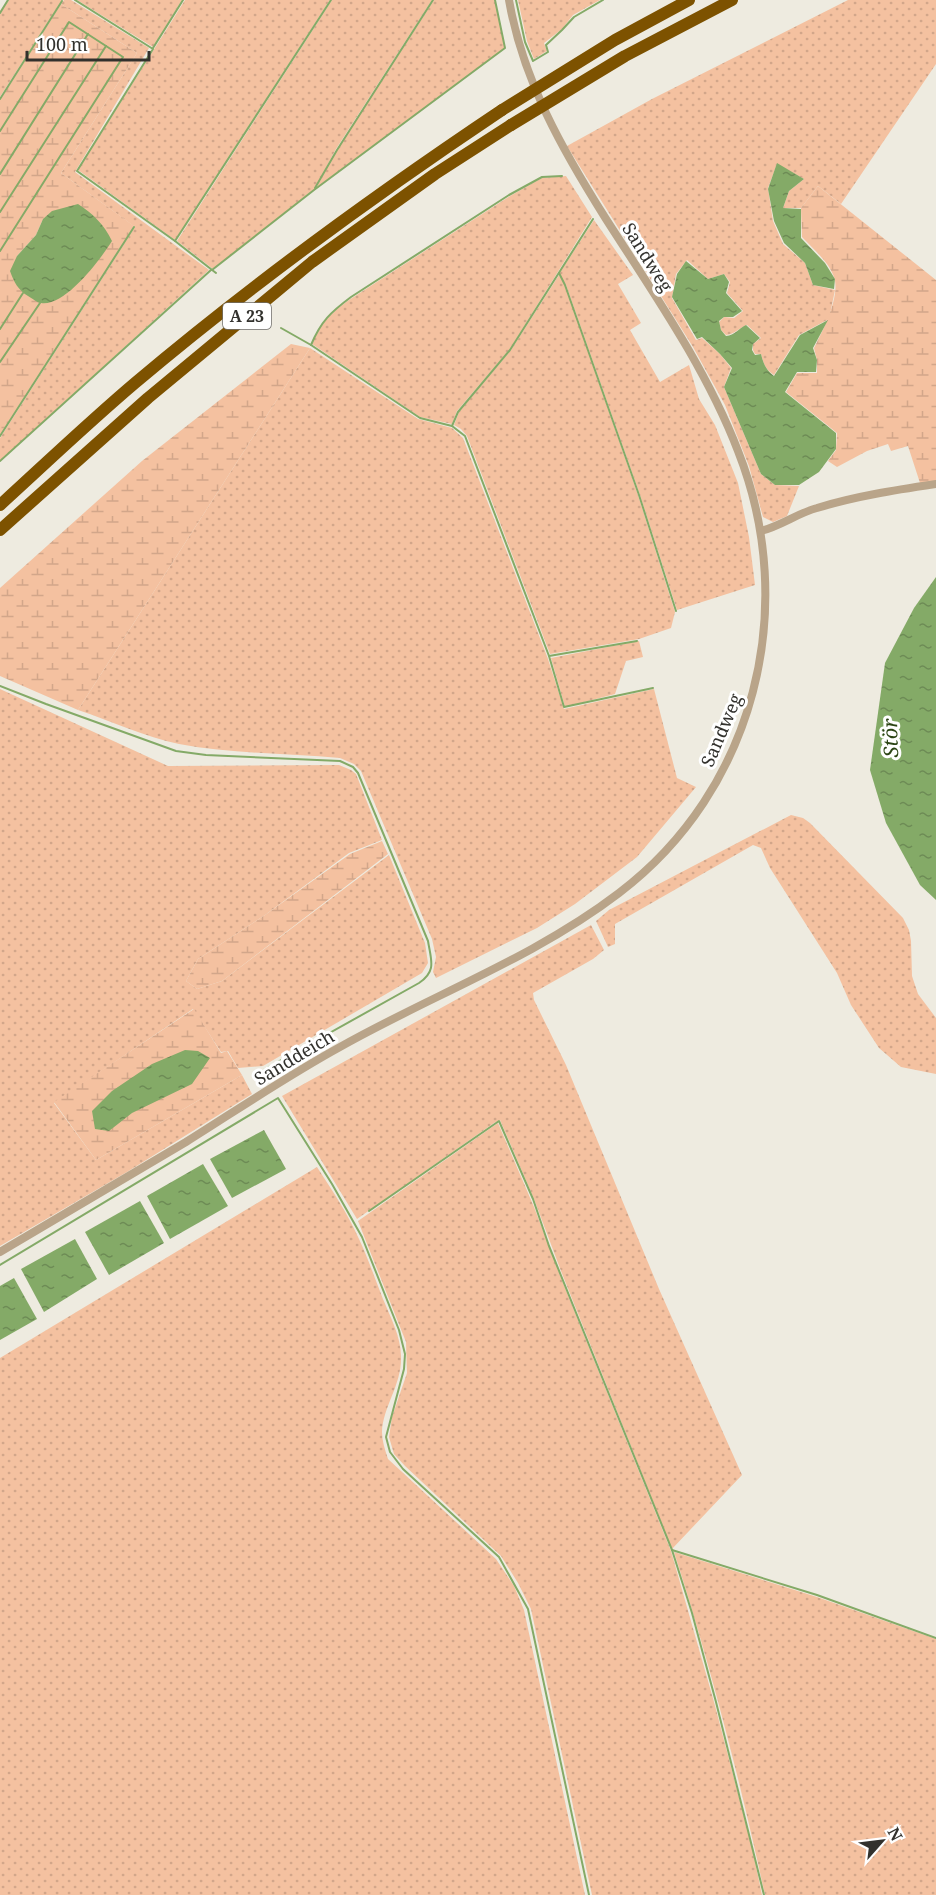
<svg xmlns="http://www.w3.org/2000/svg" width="936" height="1895" viewBox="0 0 936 1895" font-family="'Noto Serif',serif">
<defs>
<pattern id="grass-dots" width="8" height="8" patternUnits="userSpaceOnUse" patternTransform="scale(1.5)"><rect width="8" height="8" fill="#f4c1a0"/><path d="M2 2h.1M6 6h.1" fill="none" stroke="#d2a68a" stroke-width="1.8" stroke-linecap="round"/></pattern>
<pattern id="wetland-marsh" width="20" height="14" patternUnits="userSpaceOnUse" patternTransform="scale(1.5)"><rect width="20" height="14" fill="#f4c1a0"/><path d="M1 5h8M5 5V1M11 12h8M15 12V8" fill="none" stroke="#d2a68a"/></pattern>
<pattern id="water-ripples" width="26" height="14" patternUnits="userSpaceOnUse" patternTransform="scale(1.5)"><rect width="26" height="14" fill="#84aa67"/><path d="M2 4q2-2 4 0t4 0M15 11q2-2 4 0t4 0" fill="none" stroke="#6d8b55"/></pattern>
</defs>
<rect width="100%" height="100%" fill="#eeebe0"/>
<g fill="url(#grass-dots)">
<path d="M 9,0 L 62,0 L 0,97 L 0,14 Z"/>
<path d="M 64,0 L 71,0 L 149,48 L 75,172 L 209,270 L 0,461 L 0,438 L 135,227 L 61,173 L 137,53 L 61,4 Z"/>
<path d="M 77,0 L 182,0 L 153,47 Z"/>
<path d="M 185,0 L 330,0 L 175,240 L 78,170 Z"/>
<path d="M 332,0 L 432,0 L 336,149 L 314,190 L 213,269 L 177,241 Z"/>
<path d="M 434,0 L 495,0 L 505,48 L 316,188 L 337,150 Z"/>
<path d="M 518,0 L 600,0 L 573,15 L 562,29 L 544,43 L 547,51 L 534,59 L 527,41 Z"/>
<path d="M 848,0 L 936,0 L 936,64 L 841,204 L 818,186 L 801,208 L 783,208 L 789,191 L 804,179 L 777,164 L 768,188 L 773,221 L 783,244 L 805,263 L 813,285 L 835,290 L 829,319 L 799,335 L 774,375 C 766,370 763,363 761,354 L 755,354 L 753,350 L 753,344 L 761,338 L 747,325 C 739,328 735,334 726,335 L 721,330 L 719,322 L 724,317 L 734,318 L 743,311 L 727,293 L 730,282 L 724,274 L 708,279 L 687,260 L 676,274 L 672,298 L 696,340 L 702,338 L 720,354 L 731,368 L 724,387 L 761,474 L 775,485 L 799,486 L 787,516 L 773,522 L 763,517 L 749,466 L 725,405 L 693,347 L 567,146 L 652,99 Z"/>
<path d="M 566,176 L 592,217 L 510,349 L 457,411 L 452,424 L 420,417 L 312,344 C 322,321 332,312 352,298 L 510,196 L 542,178 Z"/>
<path d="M 594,220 L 633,275 L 618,284 L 641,323 L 630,330 L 660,382 L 689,365 L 699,399 L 715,425 L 738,483 L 749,537 L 755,585 L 677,610 L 640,495 L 566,285 L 559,274 Z"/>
<path d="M 559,275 L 565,286 L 638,495 L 675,612 L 671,628 L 639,639 L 550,654 L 467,436 L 461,429 L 454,425 L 459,412 L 511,350 Z"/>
<path d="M 310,348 L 418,419 L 452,428 L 463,438 L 548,659 L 564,709 L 654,689 L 677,778 L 696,787 L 637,857 L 575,904 L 537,928 L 436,978 L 433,972 L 436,957 L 432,939 L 361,771 L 354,764 L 340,758 C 287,753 232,754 179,744 C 145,737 111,721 78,710 Z"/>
<path d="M 639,641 L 643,657 L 626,661 L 615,694 L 565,707 L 551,658 Z"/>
<path d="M 0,689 L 168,766 L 339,765 L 351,770 L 356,774 L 382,840 L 349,853 L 265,915 L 198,959 L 186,981 L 197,989 L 222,981 L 389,855 L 425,943 L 428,963 L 422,973 L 263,1066 L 238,1068 L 228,1051 L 221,1052 L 193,1009 L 54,1103 L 96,1160 L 242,1075 L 252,1094 L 127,1172 L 0,1246 Z"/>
<path d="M 791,815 L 803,818 L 810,823 L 903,918 L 909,930 L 911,941 L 912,976 L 918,994 L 936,1018 L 936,1074 L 901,1067 L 879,1048 L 851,1005 L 837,973 L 770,868 L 761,848 L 753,845 L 615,924 L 615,944 L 608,947 L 596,921 L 609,910 Z"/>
<path d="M 591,925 L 604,950 L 593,959 L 533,993 L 534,1000 L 566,1065 L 659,1289 L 742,1475 L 672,1549 L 561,1271 L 534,1199 L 500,1120 L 494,1123 L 357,1219 L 282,1096 Z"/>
<path d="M 498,1123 L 534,1207 L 561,1278 L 671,1551 L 714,1702 L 751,1843 L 762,1895 L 592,1895 L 531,1609 L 518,1583 L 501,1556 L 405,1466 L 394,1454 L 389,1437 L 392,1417 L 407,1373 L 406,1342 L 358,1221 Z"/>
<path d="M 317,1167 C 332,1190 348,1214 359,1239 C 368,1258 375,1279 383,1299 C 390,1316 401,1337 401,1356 C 402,1385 383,1406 382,1432 C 382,1441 385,1450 388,1459 L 496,1559 L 514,1586 L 524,1610 L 585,1895 L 0,1895 L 0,1358 Z"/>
<path d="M 674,1552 L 817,1597 L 936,1639 L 936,1895 L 765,1895 C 740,1780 710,1664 674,1552 Z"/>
</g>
<g fill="url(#wetland-marsh)" fill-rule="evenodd">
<path d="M 61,4 L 137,53 L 61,173 L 134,226 L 0,435 L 0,100 ZM 43,219 L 23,293 L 17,256 L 36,235 Z"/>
<path d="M 818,186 L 936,280 L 936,481 L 920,483 L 908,446 L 891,451 L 888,444 L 867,451 L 837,467 L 828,461 L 836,450 L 837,433 L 786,392 L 797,373 L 817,373 L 817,360 L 814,348 C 822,332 841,296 834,277 C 829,262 813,249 802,237 L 801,208 Z"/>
<path d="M 291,344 L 310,348 L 78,710 L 0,676 L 0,588 L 142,461 Z"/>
<path d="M 382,841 L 388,854 L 222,981 L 197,989 L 186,981 L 198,959 L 265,915 L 350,854 Z"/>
<path d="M 194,1009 L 221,1053 L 227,1051 L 242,1075 L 96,1160 L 54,1102 Z"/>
</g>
<g fill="url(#water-ripples)">
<path d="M 777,163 L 804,179 L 789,191 L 783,208 L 801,209 L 801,238 L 825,263 L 835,279 L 834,289 L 813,285 L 805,263 L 784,243 L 774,221 L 768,189 Z"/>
<path d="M 78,204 C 93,214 104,224 112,241 C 100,260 65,307 41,303 C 37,303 32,298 28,296 C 18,290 14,282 10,271 L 17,256 L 36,235 L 43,219 L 52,211 Z"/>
<path d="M 686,261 L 708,279 L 724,274 L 729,282 L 726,293 L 742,311 L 733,317 L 724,317 L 719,321 L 721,330 L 726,336 C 735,335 738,329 746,325 L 760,338 L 753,344 L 752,350 L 755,355 L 761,354 C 763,363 766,370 774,376 L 800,335 L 828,320 L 813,348 L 817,360 L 816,372 L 797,372 L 785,392 L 836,433 L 836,449 L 819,472 L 799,485 L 775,485 L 761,474 L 724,387 L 732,368 L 720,354 L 702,337 L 697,339 L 672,297 L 677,274 Z"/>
<path d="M 936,577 L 936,900 L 920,885 L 886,823 L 870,770 L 885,663 L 914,608 Z"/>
<path d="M 185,1050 L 198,1051 L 210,1058 L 192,1084 L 132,1113 L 109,1131 L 95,1129 L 92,1111 L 112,1091 L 152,1064 Z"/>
<path d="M 264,1130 L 286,1169 L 232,1198 L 210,1159 Z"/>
<path d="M 203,1164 L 228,1206 L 170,1239 L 147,1196 Z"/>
<path d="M 140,1201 L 164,1243 L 109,1275 L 85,1232 Z"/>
<path d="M 75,1239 L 97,1279 L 44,1312 L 21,1269 Z"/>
<path d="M 14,1278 L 37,1319 L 0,1340 L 0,1286 Z"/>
</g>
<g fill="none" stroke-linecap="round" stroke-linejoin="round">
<g stroke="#84aa67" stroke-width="2">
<path d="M 75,0 L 153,49 L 77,171 L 175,241 L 216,273"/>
<path d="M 516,0 L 525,42 L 533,61 L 548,52 L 546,45 L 562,30 L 574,17 L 603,0"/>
<path d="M 0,13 L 8,0"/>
<path d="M 153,48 L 183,0"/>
<path d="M 0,99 L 62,1"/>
<path d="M 0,131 L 69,22 L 123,57 L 0,251"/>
<path d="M 0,174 L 88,34"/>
<path d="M 315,188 L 337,150 L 433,0"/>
<path d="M 0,212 L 106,46"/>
<path d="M 175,241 L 331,0"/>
<path d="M 212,270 L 314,190 L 505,48 L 495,0"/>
<path d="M 559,273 L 565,285 L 639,495 L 676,611"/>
<path d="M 281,328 L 311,345 L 420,418 L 452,426 L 465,436 L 549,656 L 637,641"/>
<path d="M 0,329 L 23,293"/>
<path d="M 311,345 C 321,321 331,312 351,297 L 509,195 L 542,177 L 562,176"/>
<path d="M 0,362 L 40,303"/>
<path d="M 452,426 L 458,412 L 510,350 L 593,219"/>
<path d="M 0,436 L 134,227"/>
<path d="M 0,461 L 211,270"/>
<path d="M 549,656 L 564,707 L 653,688"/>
<path d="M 0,686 L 46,704 L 176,751 L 206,755 L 340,761 L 353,767 L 358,773 L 428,941 C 431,960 437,971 419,983 L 265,1069 L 262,1072 L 263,1076"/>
<path d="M 369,1211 L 499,1121 L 533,1199 L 549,1246 L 672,1550 L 692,1613 L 716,1702 L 764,1895"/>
<path d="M 0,1265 L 278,1098 L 332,1184 L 362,1237 L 399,1330 L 405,1354 L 404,1369 L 386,1437 L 390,1452 L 403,1469 L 499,1557 L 528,1609 L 589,1895"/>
<path d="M 672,1550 L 817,1595 L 936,1638"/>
</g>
<g stroke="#b9a489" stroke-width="8">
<path d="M 761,531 C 781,526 798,513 817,508 C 856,496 896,490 936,484"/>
<path d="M 0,1252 C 62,1216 124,1179 186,1142 C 237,1110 287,1076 340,1047 C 432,995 534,958 619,893 C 755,790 800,608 738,451 C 706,368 654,294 606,219 C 563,151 523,81 509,0"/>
</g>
<g stroke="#7d5200" stroke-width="12">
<path d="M 0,505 C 45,464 89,422 135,383 C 251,285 375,195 502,110"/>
<path d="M 0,530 L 148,398 L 312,262 L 435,174 L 511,125"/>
</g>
<g stroke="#7d5200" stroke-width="12">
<path d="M 502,110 L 615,40 L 689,0"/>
<path d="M 511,125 L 625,56 L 732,0"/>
</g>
</g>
<g text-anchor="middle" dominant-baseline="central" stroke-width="6" stroke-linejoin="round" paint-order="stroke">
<rect fill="#fff" stroke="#706f6c" stroke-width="1.5" x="223" y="303" width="48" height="26" rx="4.5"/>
<g font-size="16" font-weight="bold" fill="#32312d">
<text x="247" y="316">A 23</text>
</g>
<g font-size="18" fill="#32312d" stroke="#fff">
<text transform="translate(648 257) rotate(58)">Sandweg</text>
<text transform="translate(721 730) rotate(-67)">Sandweg</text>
<text transform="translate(294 1057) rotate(-31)">Sanddeich</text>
</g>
<g font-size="20" font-style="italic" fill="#2b4414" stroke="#fff">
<text transform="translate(890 738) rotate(-92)">Stör</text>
</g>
</g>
<g transform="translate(882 1841) rotate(62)" stroke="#ffffff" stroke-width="4.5" paint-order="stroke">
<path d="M0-4.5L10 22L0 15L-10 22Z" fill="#32312d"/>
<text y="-9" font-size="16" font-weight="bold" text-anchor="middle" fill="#32312d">N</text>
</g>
<path d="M27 51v9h122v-9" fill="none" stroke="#32312d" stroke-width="3"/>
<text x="36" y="51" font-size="18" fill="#32312d" stroke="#ffffff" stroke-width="4.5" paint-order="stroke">100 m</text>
</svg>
